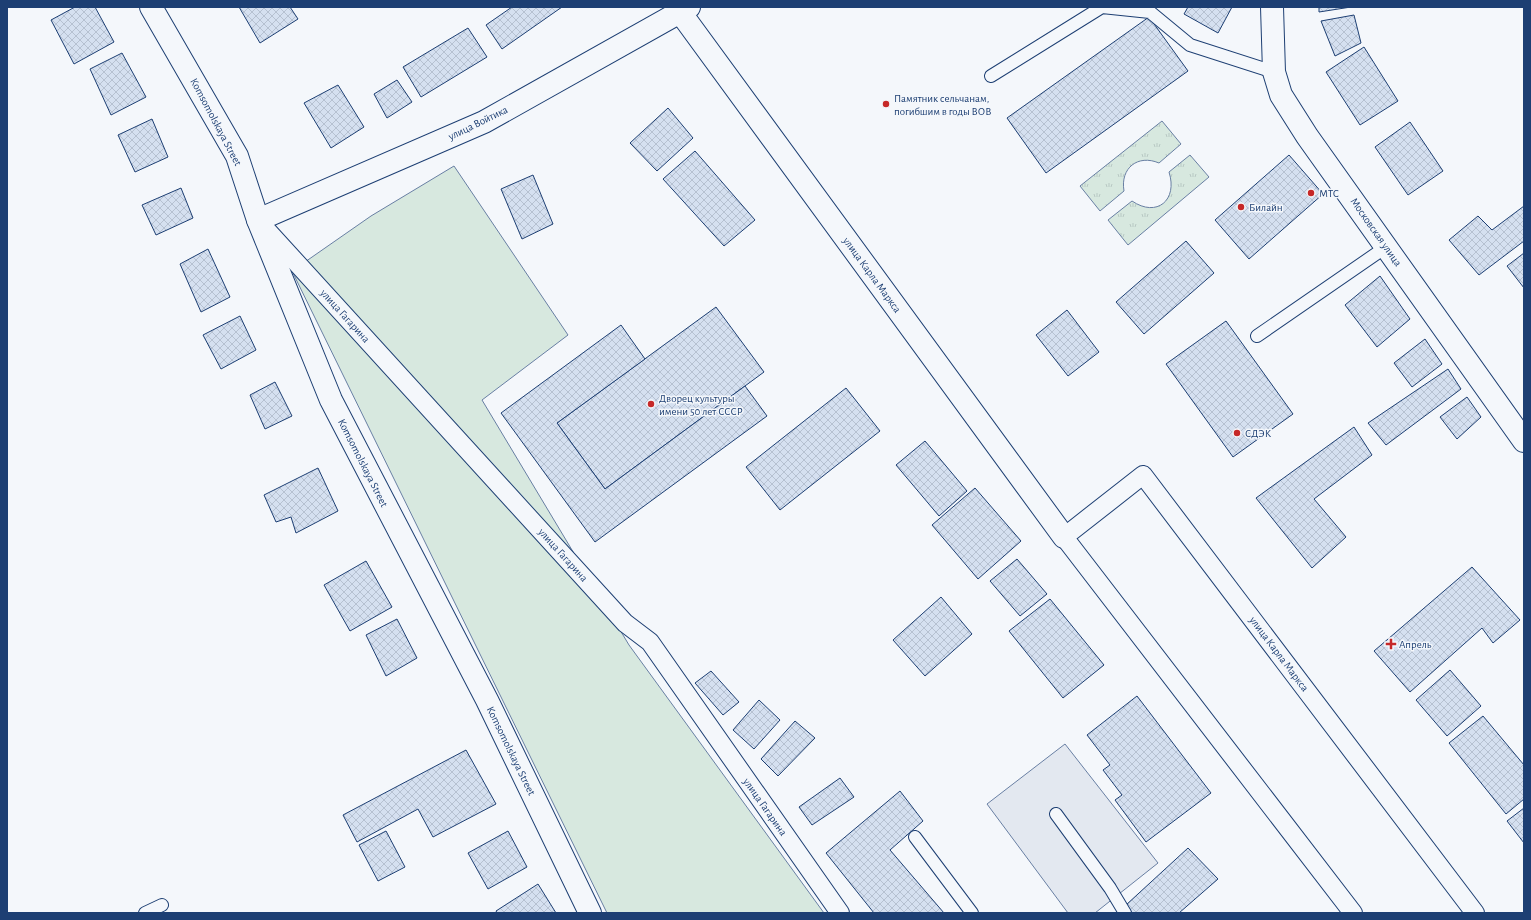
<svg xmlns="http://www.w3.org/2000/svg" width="1531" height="920" viewBox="0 0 1531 920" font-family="'Alegreya Sans',sans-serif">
<defs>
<pattern id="grass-tufts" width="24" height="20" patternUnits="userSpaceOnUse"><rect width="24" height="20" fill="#d7e8df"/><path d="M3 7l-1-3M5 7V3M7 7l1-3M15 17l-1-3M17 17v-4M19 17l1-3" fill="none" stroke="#b8c8c3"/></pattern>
<pattern id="building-cross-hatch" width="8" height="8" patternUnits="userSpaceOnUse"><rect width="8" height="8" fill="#d5e0f0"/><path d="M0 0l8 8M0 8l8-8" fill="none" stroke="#b6c1d1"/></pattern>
</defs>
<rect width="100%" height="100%" fill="#f4f7fb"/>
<g fill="url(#grass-tufts)" stroke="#687fa3">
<path d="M 1162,121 L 1181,144 L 1159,163 C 1138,154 1120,168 1124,191 L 1100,211 L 1080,186 Z"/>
<path d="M 1190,155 L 1209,177 L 1128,245 L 1108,220 L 1132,201 C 1157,218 1178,200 1169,172 Z"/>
</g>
<path fill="#d7e8df" stroke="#687fa3" d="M 454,166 L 568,335 L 482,400 L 629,645 L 824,913 L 607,913 L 292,271 L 371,216 Z"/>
<path fill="#e3e8f0" stroke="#687fa3" d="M 1065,744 L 1158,863 L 1095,913 L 1068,913 L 987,804 Z"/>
<g fill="url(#building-cross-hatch)" stroke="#1d3f73">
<path d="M 75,7 L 95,7 L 114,42 L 74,64 L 51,20 Z"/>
<path d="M 239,7 L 290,7 L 298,19 L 260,43 Z"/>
<path d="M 512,7 L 562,7 L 502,49 L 486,25 Z"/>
<path d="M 1188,7 L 1232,7 L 1218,33 L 1184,14 Z"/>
<path d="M 1319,7 L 1351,7 L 1319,12 Z"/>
<path d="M 1354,15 L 1361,43 L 1335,56 L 1321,21 Z"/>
<path d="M 1149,17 L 1188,71 L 1046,173 L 1007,118 Z"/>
<path d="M 468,28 L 487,57 L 421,97 L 403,67 Z"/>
<path d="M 1364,47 L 1398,101 L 1360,125 L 1326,72 Z"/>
<path d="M 122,53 L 146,97 L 111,115 L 90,69 Z"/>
<path d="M 397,80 L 412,102 L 387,118 L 374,94 Z"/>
<path d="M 338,85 L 364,127 L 331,148 L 304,103 Z"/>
<path d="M 668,108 L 693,138 L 657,171 L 630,143 Z"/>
<path d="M 152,119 L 168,157 L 135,172 L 118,135 Z"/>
<path d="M 1410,122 L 1443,171 L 1408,195 L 1375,147 Z"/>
<path d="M 695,151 L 755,220 L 724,246 L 663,179 Z"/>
<path d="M 1289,155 L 1323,194 L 1249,259 L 1215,220 Z"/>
<path d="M 533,175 L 553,224 L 522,239 L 501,189 Z"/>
<path d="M 181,188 L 193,218 L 156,235 L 142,205 Z"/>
<path d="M 1524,206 L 1524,241 L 1479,275 L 1449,240 L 1478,216 L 1492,230 Z"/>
<path d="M 1186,241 L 1214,273 L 1144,334 L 1116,302 Z"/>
<path d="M 208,249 L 230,297 L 201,312 L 180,264 Z"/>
<path d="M 1524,253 L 1524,288 L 1507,266 Z"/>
<path d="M 1380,276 L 1410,319 L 1377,347 L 1345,305 Z"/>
<path d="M 716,307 L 764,372 L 605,489 L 557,423 Z"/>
<path d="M 1067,310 L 1099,352 L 1068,376 L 1036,335 Z"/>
<path d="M 240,316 L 256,350 L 221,369 L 203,335 Z"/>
<path d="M 1226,321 L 1293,414 L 1233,457 L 1166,364 Z"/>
<path d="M 621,325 L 645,359 L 557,423 L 605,489 L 745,386 L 767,416 L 595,542 L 501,413 Z"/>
<path d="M 1425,339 L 1442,364 L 1412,387 L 1394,363 Z"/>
<path d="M 1448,369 L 1461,389 L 1386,445 L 1368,423 Z"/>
<path d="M 275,382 L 292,416 L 265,429 L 250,395 Z"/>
<path d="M 846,388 L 880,431 L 780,510 L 746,467 Z"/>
<path d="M 1467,397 L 1481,417 L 1457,439 L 1440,417 Z"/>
<path d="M 1354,427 L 1372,455 L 1314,499 L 1346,537 L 1312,568 L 1256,498 Z"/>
<path d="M 925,441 L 967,491 L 939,516 L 896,465 Z"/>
<path d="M 318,468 L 338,511 L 296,533 L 291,517 L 276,522 L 264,495 Z"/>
<path d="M 975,488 L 1021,541 L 978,579 L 932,525 Z"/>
<path d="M 1017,559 L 1047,594 L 1020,616 L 990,581 Z"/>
<path d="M 366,561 L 392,607 L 350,631 L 324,585 Z"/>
<path d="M 1472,567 L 1520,620 L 1493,643 L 1482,628 L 1410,692 L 1374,651 Z"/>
<path d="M 941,597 L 972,634 L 925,676 L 893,640 Z"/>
<path d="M 1050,599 L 1104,665 L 1063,698 L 1009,631 Z"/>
<path d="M 397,619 L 417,658 L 386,676 L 366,635 Z"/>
<path d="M 1450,670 L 1481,706 L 1447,736 L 1416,700 Z"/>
<path d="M 711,671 L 739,702 L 723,715 L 695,683 Z"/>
<path d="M 1137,696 L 1211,793 L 1146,842 L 1115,800 L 1122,795 L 1103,770 L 1110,765 L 1087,735 Z"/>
<path d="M 759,700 L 780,720 L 754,749 L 733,730 Z"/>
<path d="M 1483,716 L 1524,765 L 1524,799 L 1506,814 L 1449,743 Z"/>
<path d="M 795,721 L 815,738 L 778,776 L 761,759 Z"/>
<path d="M 466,750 L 496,804 L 433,837 L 418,809 L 357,842 L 343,815 Z"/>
<path d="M 840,778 L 854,797 L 812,825 L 799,807 Z"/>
<path d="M 900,791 L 923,821 L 890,850 L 944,913 L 874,913 L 826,853 Z"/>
<path d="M 1524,808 L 1524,843 L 1507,821 Z"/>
<path d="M 386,831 L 405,867 L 378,881 L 359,845 Z"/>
<path d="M 508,831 L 527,867 L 488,889 L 468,853 Z"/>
<path d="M 1188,848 L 1218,879 L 1179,913 L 1132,913 L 1126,905 Z"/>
<path d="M 538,884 L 556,913 L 497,913 L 496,911 Z"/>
</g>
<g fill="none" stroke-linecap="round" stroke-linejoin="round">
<defs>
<g id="service">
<path d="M 991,76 L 1102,7 L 1150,12 L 1190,45 L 1274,72"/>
<path d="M 1257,336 L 1386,247"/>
<path d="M 1056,814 L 1110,888 L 1125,913"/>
<path d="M 915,837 L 972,913"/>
<path d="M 145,913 L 162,905"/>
</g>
<g id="pedestrian">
<path d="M 263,226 L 625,623 L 650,642 L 840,913"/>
<path d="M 1353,913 L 1064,537 L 1143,475 L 1475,913"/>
</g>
<g id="minor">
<path d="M 151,7 L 237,156 L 258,220 L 331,400 L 487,700 L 590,913"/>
<path d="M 1272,7 L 1274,72 L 1281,95 L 1307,136 L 1524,441"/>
<path d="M 680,12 L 1064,537"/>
<path d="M 258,220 L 484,122 L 689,7"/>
</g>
</defs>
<use href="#service" stroke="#1d3f73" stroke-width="14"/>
<use href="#pedestrian" stroke="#1d3f73" stroke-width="20"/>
<use href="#minor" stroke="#1d3f73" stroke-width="24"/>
<use href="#service" stroke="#f4f7fb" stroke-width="12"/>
<use href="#pedestrian" stroke="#f4f7fb" stroke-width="18"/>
<use href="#minor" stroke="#f4f7fb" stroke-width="22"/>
</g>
<g fill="#c62828" stroke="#f4f7fb" stroke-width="1.5">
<circle cx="886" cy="104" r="4"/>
<circle cx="1311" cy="193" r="4"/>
<circle cx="1241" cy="207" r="4"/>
<circle cx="651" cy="404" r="4"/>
<circle cx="1237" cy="433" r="4"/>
<path d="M1389 638h4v4h4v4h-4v4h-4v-4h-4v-4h4z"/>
</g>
<g text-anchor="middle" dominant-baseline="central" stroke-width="3" stroke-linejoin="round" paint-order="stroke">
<g font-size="11" fill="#1d3f73" stroke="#f4f7fb" text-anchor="start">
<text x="894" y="98">Памятник сельчанам,<tspan x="894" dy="13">погибшим в годы ВОВ</tspan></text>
<text x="1319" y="193">МТС</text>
<text x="1249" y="207">Билайн</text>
<text x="659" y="398">Дворец культуры<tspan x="659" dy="13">имени 50 лет СССР</tspan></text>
<text x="1245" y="433">СДЭК</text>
<text x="1399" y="644">Апрель</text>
</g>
<g font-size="11" fill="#1d3f73" stroke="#f4f7fb">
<text transform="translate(216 122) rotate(62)">Komsomolskaya Street</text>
<text transform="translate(478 123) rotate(-26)">улица Войтика</text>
<text transform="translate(1376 232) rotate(55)">Московская улица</text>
<text transform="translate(872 275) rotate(54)">улица Карла Маркса</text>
<text transform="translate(345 316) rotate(48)">улица Гагарина</text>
<text transform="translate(363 463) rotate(63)">Komsomolskaya Street</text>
<text transform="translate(563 555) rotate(48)">улица Гагарина</text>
<text transform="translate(1279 654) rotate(53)">улица Карла Маркса</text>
<text transform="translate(511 751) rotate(64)">Komsomolskaya Street</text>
<text transform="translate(765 807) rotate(55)">улица Гагарина</text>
</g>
</g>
<rect width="1531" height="920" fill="none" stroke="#1d3f73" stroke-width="16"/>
</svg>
